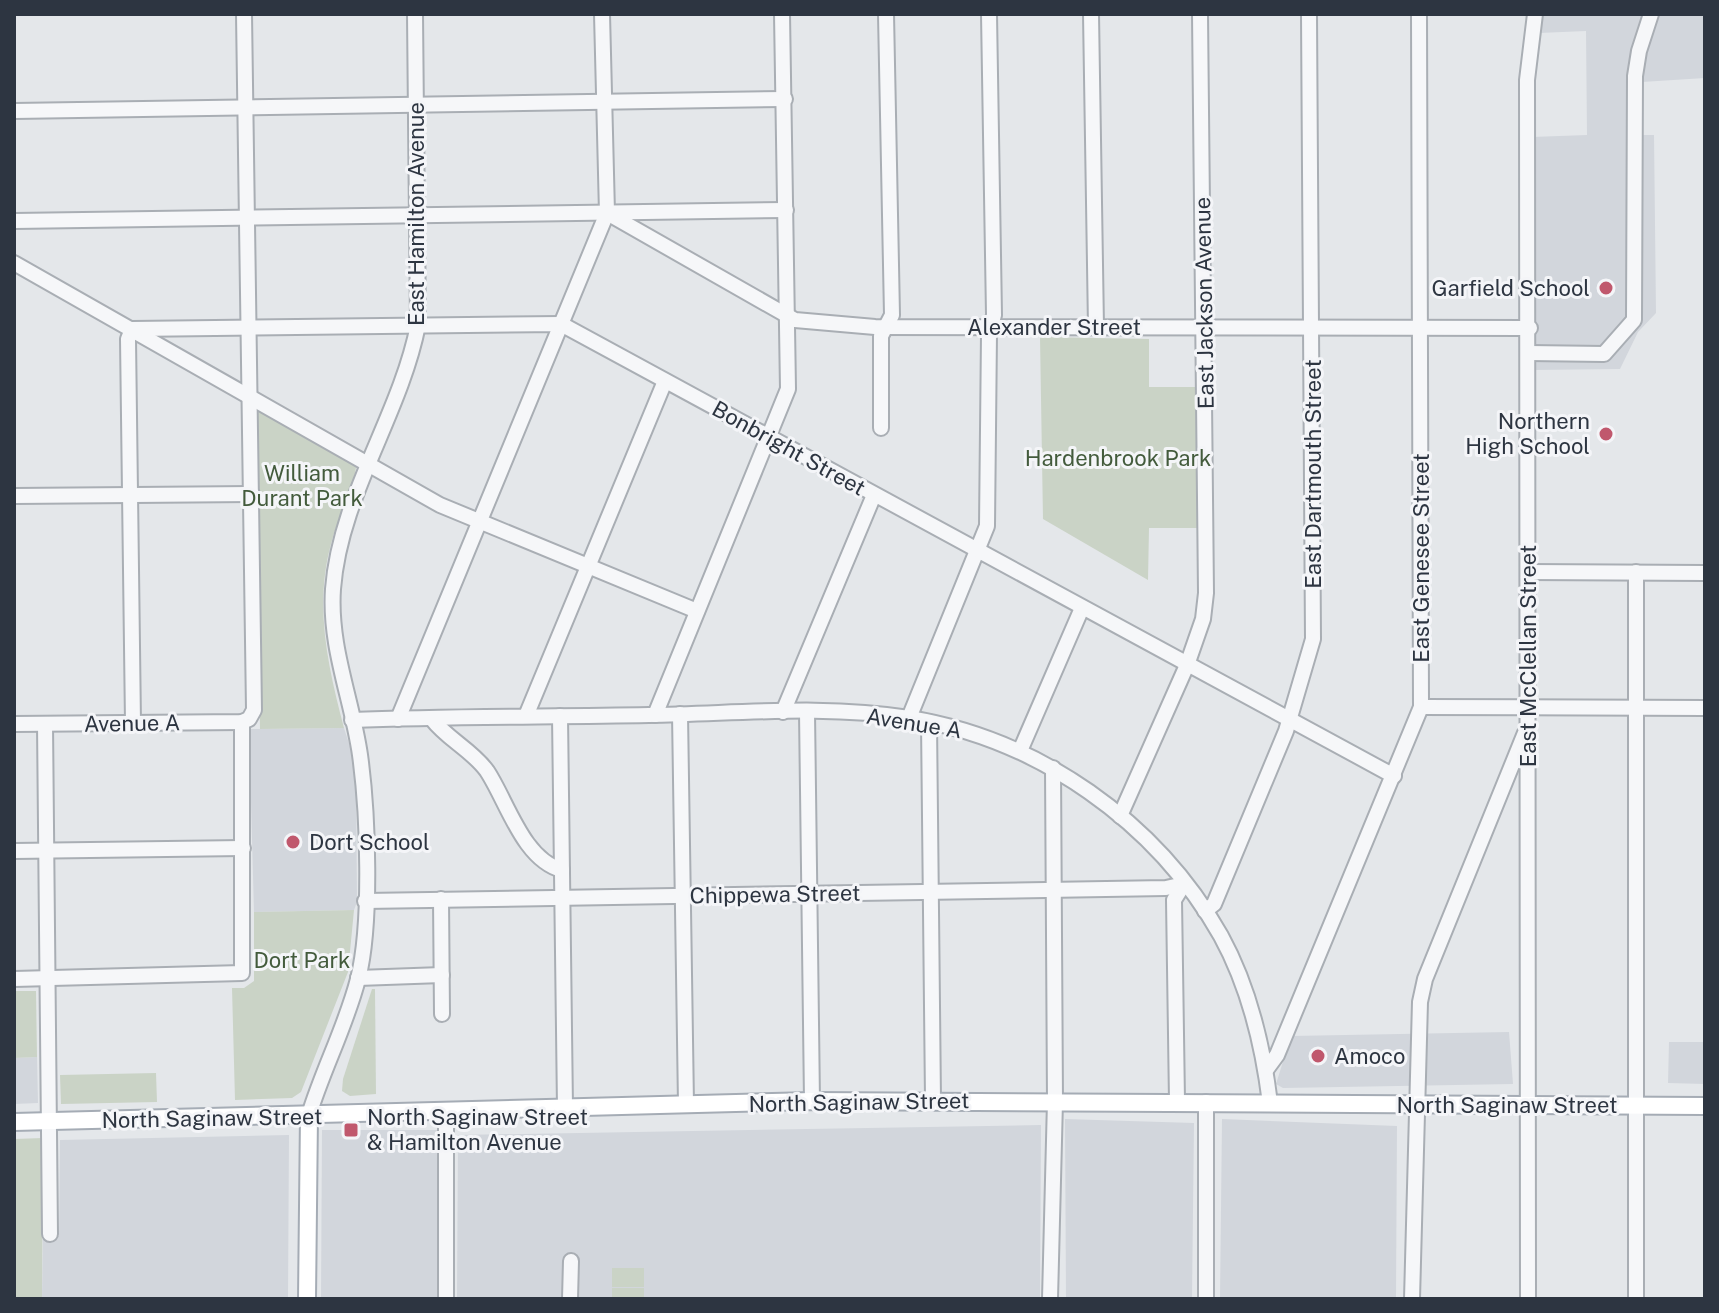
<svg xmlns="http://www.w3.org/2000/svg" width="1719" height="1313" viewBox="0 0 1719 1313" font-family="'Public Sans',sans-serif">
<rect width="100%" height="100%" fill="#e4e7ea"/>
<g fill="#d2d6dc">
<path d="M 1541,14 L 1705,14 L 1705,78 L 1626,83 L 1627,135 L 1654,135 L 1656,313 L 1638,332 L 1620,369 L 1534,370 L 1532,137 L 1587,135 L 1586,31 L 1539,33 Z"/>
<path d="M 344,728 L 356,765 L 357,902 L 354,910 L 254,912 L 249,729 Z"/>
<path d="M 1509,1032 L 1513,1084 L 1283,1088 L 1276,1084 L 1291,1036 Z"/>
<path d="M 1669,1042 L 1705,1042 L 1705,1084 L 1668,1083 Z"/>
<path d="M 37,1057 L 38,1103 L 14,1104 L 14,1058 Z"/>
<path d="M 1065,1119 L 1194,1123 L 1192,1299 L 1066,1299 Z"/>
<path d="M 1222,1119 L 1397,1126 L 1396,1299 L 1220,1299 Z"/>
<path d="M 1041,1125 L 1040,1299 L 457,1299 L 458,1135 Z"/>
<path d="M 322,1130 L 440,1130 L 437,1299 L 321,1299 Z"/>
<path d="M 289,1135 L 288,1299 L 42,1299 L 43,1236 L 59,1236 L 60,1140 Z"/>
</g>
<g fill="#cad3c6">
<path d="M 1040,337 L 1149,339 L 1149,387 L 1198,387 L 1198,528 L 1149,528 L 1148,580 L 1043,519 Z"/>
<path d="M 259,409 L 356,467 C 353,493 337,518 331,544 C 314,606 328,667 344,728 L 260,729 L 256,411 Z"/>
<path d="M 354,910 L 348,972 L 301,1092 L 292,1098 L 235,1100 L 232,988 L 244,988 L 254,981 L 254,912 Z"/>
<path d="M 372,989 L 375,989 L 376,1094 L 350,1096 L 342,1091 L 343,1079 Z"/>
<path d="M 14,991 L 36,991 L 37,1057 L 14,1058 Z"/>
<path d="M 156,1073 L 157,1102 L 61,1104 L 60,1075 Z"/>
<path d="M 43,1138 L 42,1299 L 14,1299 L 14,1139 Z"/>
<rect x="612" y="1268" width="32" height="19"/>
<rect x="612" y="1288" width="32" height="11"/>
</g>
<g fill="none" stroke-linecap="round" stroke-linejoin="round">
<defs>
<g id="minor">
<path d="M 1091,14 L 1096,327"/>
<path d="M 14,111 L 785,99"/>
<path d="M 607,213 L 795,320 L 875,327 L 1530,328"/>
<path d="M 14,221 L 786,210"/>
<path d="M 14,263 L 440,505 L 697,611"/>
<path d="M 1529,353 L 1604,354 L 1634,320 L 1635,76 L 1639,51 L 1651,14"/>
<path d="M 881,428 L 881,336 L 892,315 L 886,14"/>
<path d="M 14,496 L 252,494"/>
<path d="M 1528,572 L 1705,573"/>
<path d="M 1421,707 L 1705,708"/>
<path d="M 783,712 L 874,495"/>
<path d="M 807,712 L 812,1101"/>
<path d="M 680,714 L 686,1104"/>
<path d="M 655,715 L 788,389 L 782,14"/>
<path d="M 526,716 L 665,381"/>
<path d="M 560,716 L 565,1108"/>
<path d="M 909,718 L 987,526 L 989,334 L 994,315 L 989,14"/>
<path d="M 398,719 L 607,213 L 602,14"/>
<path d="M 432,719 C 447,739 472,750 487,771 C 507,801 523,860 562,870"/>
<path d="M 352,720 C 451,716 550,717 649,715 C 734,714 824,704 909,718 C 1038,739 1156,821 1221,936 C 1249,987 1263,1046 1270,1103"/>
<path d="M 929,722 L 933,1100"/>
<path d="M 133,723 L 128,339 L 132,329 L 561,324 L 1394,776"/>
<path d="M 14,724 L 242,722 L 249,719 L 254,710 L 244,14"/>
<path d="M 45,724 L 50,1234"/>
<path d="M 1020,751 L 1082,608"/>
<path d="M 1120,816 L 1187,665 L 1203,619 L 1206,593 L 1200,14"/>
<path d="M 14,851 L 243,848"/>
<path d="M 441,899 L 442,1014"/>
<path d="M 365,901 L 1166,888 L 1184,884"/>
<path d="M 1205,911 L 1214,904 L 1286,731 L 1313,639 L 1309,14"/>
<path d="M 358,978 L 442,975"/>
<path d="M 14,979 L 242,973 L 242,722"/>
<path d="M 1266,1070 L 1277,1055 L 1421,707 L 1419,14"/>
<path d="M 1177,1101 L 1174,900 L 1184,884"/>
<path d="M 309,1115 C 323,1069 346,1026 358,979 C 372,924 368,813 360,755 C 352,699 329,647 333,589 C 340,496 400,416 418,325 L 415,14"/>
<path d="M 446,1299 L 446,1112"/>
<path d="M 570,1299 L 571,1261"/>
<path d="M 1050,1299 L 1055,1101 L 1053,768"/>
<path d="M 1206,1299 L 1206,1102"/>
<path d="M 1412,1299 L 1420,1002 L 1425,979 L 1525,733"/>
<path d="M 1528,1299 L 1527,80 L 1535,14"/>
<path d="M 1636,1299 L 1636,572"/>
</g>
<g id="major">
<path d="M 14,1122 L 812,1101 L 1705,1106"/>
<path d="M 307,1299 L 309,1115"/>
</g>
</defs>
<use href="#minor" stroke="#a9aeb4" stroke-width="18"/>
<use href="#major" stroke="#a5acb5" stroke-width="20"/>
<use href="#minor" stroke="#f6f7f9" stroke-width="14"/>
<use href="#major" stroke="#fff" stroke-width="16"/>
</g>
<g fill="#c0586d" stroke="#f4f5f8" stroke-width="3">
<circle cx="1606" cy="288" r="8"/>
<circle cx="1606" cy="434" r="8"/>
<circle cx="293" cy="842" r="8"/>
<circle cx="1318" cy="1056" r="8"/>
<rect x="343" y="1122" width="16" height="16" rx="4"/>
</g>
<g text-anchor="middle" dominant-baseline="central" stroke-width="6" stroke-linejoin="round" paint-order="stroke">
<g font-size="22" fill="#2d3541" stroke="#f4f5f8">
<text transform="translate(416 214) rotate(-90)">East Hamilton Avenue</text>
<text transform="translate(1204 303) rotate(-91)">East Jackson Avenue</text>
<text x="1054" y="327">Alexander Street</text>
<text transform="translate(789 448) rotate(29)">Bonbright Street</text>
<text transform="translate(1313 474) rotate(-90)">East Dartmouth Street</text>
<text transform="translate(1421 558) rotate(-90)">East Genesee Street</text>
<text transform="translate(1528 656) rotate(-90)">East McClellan Street</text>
<text transform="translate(132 723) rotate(-1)">Avenue A</text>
<text transform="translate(914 723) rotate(9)">Avenue A</text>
<text transform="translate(775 894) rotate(-1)">Chippewa Street</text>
<text transform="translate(859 1102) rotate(-1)">North Saginaw Street</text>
<text x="1507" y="1105">North Saginaw Street</text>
<text transform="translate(212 1118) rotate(-1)">North Saginaw Street</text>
</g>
<g font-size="22" fill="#2d3541" stroke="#f4f5f8" text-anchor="start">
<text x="1590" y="288" text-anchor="end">Garfield School</text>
<text x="1590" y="421" text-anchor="end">Northern<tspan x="1590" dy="25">High School</tspan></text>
<text x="309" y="842">Dort School</text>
<text x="1334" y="1056">Amoco</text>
<text x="367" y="1117">North Saginaw Street<tspan x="367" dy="25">&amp; Hamilton Avenue</tspan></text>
</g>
<g font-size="22" fill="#435b3c" stroke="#f4f5f8">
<text x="1118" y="458">Hardenbrook Park</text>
<text x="302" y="473">William<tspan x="302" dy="25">Durant Park</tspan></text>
<text x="302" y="960">Dort Park</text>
</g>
</g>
<rect width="1719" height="1313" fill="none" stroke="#2d3541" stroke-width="32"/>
</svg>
